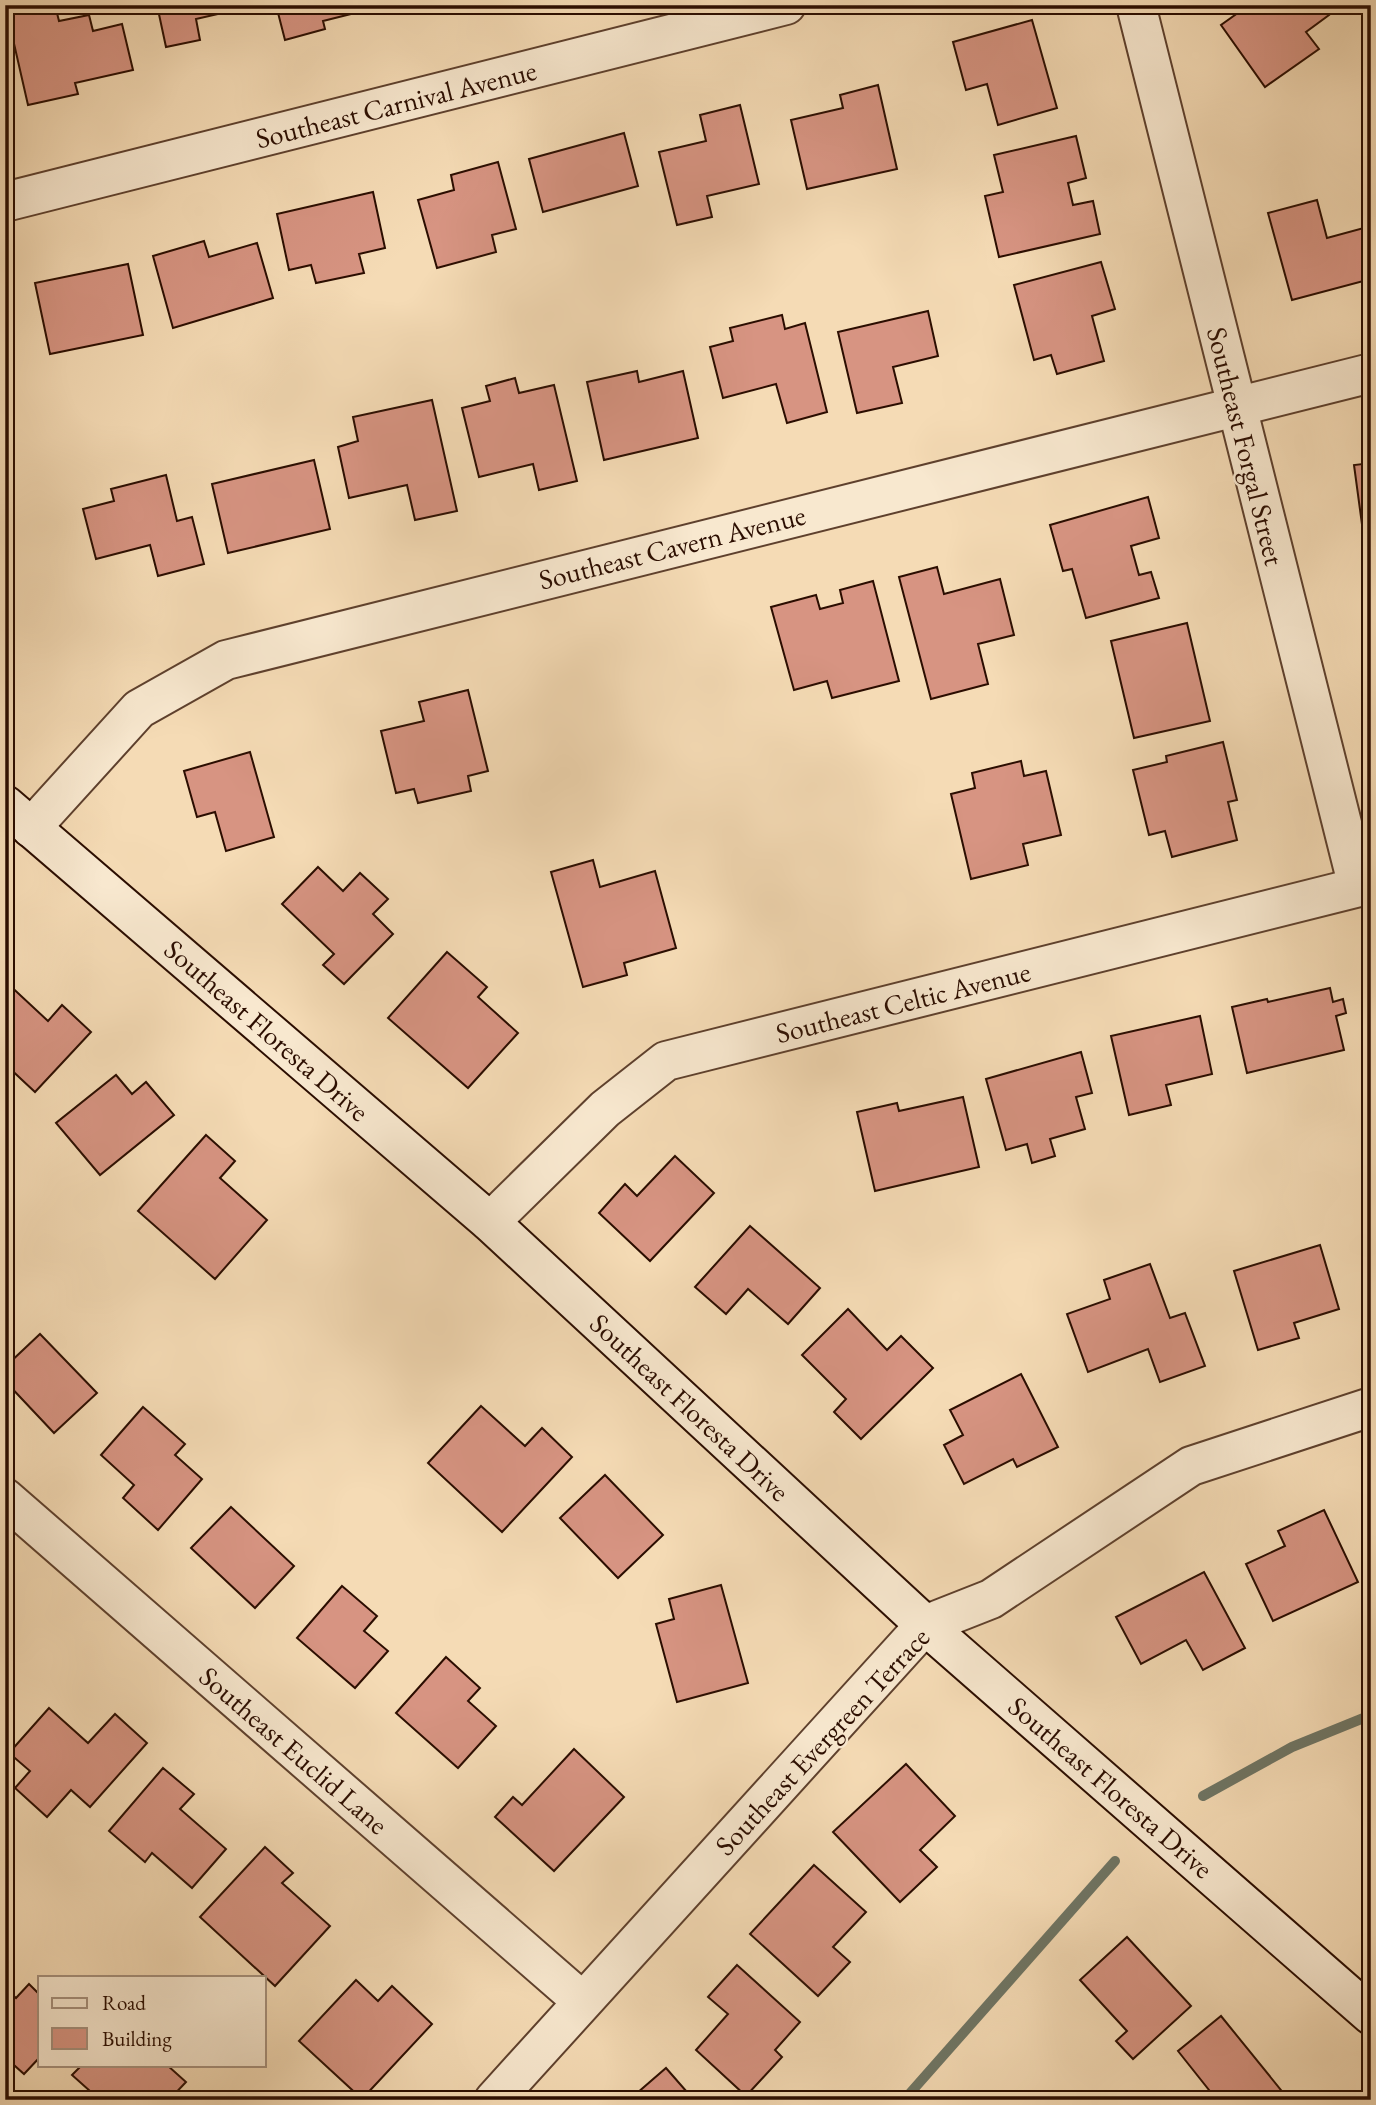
<svg xmlns="http://www.w3.org/2000/svg" width="1376" height="2105" viewBox="0 0 1376 2105" font-family="'EB Garamond',serif">
<rect width="100%" height="100%" fill="#f5dbb5"/>
<filter id="stains"><feTurbulence type="fractalNoise" baseFrequency=".00286" numOctaves="4"/><feColorMatrix values="0 0 0 0 .2 0 0 0 0 .09 0 0 0 0 .02 0 0 0 .5 -.17"/></filter>
<radialGradient id="worn" r=".72"><stop offset=".6" stop-color="#630" stop-opacity="0"/><stop offset="1" stop-color="#630" stop-opacity=".3"/></radialGradient>
<g fill="none" stroke-linecap="round" stroke-linejoin="round">
<g stroke="#6f7665" stroke-width="10">
<path d="M 1203,1796 L 1292,1747 L 1371,1715"/>
<path d="M 904,2100 L 1115,1861"/>
</g>
</g>
<g fill="#d79482" stroke="#2b0d00" stroke-width="2">
<path d="M 40,5 L 55,5 L 59,21 L 89,15 L 93,31 L 122,24 L 133,70 L 75,83 L 78,94 L 28,105 L 7,13 Z"/>
<path d="M 157,5 L 230,5 L 231,11 L 196,19 L 200,40 L 166,47 Z"/>
<path d="M 276,5 L 370,5 L 371,9 L 323,21 L 325,29 L 285,40 Z"/>
<path d="M 1249,5 L 1322,5 L 1329,15 L 1306,32 L 1319,49 L 1265,87 L 1221,25 Z"/>
<path d="M 1032,20 L 1057,108 L 998,125 L 987,84 L 966,90 L 953,42 Z"/>
<path d="M 878,85 L 897,169 L 807,189 L 791,120 L 843,108 L 840,95 Z"/>
<path d="M 740,105 L 759,184 L 707,196 L 712,217 L 677,225 L 659,152 L 706,141 L 700,115 Z"/>
<path d="M 624,133 L 638,186 L 543,212 L 529,159 Z"/>
<path d="M 1076,136 L 1086,178 L 1068,183 L 1073,205 L 1093,201 L 1100,234 L 999,257 L 985,196 L 1003,192 L 994,155 Z"/>
<path d="M 498,162 L 516,229 L 492,235 L 496,252 L 437,268 L 418,200 L 454,190 L 451,175 Z"/>
<path d="M 373,192 L 385,248 L 359,254 L 364,273 L 316,283 L 311,265 L 289,270 L 277,214 Z"/>
<path d="M 1317,200 L 1327,238 L 1371,226 L 1371,279 L 1292,300 L 1268,213 Z"/>
<path d="M 204,241 L 209,257 L 257,243 L 273,298 L 173,328 L 153,256 Z"/>
<path d="M 1101,262 L 1115,309 L 1092,316 L 1104,361 L 1057,374 L 1051,355 L 1034,360 L 1014,285 Z"/>
<path d="M 128,264 L 143,335 L 50,354 L 35,283 Z"/>
<path d="M 928,311 L 938,356 L 893,367 L 902,403 L 857,413 L 838,332 Z"/>
<path d="M 782,315 L 785,329 L 805,323 L 827,412 L 787,423 L 776,384 L 723,398 L 710,347 L 733,341 L 730,328 Z"/>
<path d="M 637,371 L 639,382 L 683,371 L 698,438 L 604,460 L 587,382 Z"/>
<path d="M 515,378 L 519,393 L 554,385 L 577,481 L 539,490 L 533,464 L 479,477 L 462,408 L 490,401 L 486,386 Z"/>
<path d="M 432,400 L 457,511 L 415,520 L 407,485 L 349,498 L 338,447 L 358,441 L 353,417 Z"/>
<path d="M 314,460 L 330,529 L 228,553 L 212,484 Z"/>
<path d="M 1371,463 L 1371,568 L 1368,569 L 1354,465 Z"/>
<path d="M 166,475 L 177,521 L 192,517 L 204,564 L 158,576 L 150,545 L 96,559 L 83,509 L 114,501 L 111,489 Z"/>
<path d="M 1148,497 L 1159,538 L 1131,546 L 1139,575 L 1151,572 L 1159,598 L 1086,618 L 1072,569 L 1063,571 L 1050,525 Z"/>
<path d="M 937,567 L 944,594 L 1000,579 L 1014,635 L 978,644 L 988,684 L 931,699 L 899,577 Z"/>
<path d="M 873,581 L 899,681 L 832,698 L 827,681 L 794,690 L 771,607 L 816,595 L 820,609 L 843,603 L 840,590 Z"/>
<path d="M 1187,623 L 1210,721 L 1134,738 L 1111,641 Z"/>
<path d="M 468,690 L 488,771 L 468,776 L 471,791 L 418,803 L 414,789 L 396,793 L 381,731 L 424,721 L 419,702 Z"/>
<path d="M 1223,742 L 1237,800 L 1228,802 L 1237,840 L 1172,857 L 1165,831 L 1149,835 L 1133,770 L 1167,762 L 1166,756 Z"/>
<path d="M 250,752 L 274,837 L 226,851 L 215,812 L 197,817 L 184,771 Z"/>
<path d="M 1021,761 L 1024,776 L 1046,771 L 1061,835 L 1023,844 L 1028,865 L 971,879 L 951,794 L 975,788 L 972,773 Z"/>
<path d="M 593,860 L 600,887 L 655,871 L 676,948 L 624,963 L 627,975 L 583,987 L 551,872 Z"/>
<path d="M 318,867 L 343,891 L 360,873 L 388,899 L 373,914 L 393,934 L 344,984 L 323,965 L 334,954 L 282,904 Z"/>
<path d="M 447,952 L 487,987 L 478,997 L 518,1033 L 468,1088 L 388,1018 Z"/>
<path d="M 5,981 L 48,1021 L 62,1005 L 91,1032 L 35,1092 L 5,1064 Z"/>
<path d="M 1330,988 L 1333,1002 L 1343,999 L 1346,1013 L 1336,1016 L 1344,1050 L 1247,1073 L 1232,1007 L 1267,999 L 1268,1002 Z"/>
<path d="M 1200,1016 L 1212,1074 L 1166,1085 L 1171,1105 L 1129,1115 L 1111,1036 Z"/>
<path d="M 1081,1052 L 1092,1093 L 1076,1097 L 1085,1129 L 1050,1139 L 1055,1156 L 1032,1163 L 1027,1144 L 1006,1150 L 986,1079 Z"/>
<path d="M 116,1075 L 132,1094 L 146,1082 L 174,1115 L 100,1175 L 56,1123 Z"/>
<path d="M 963,1097 L 979,1167 L 875,1191 L 857,1112 L 897,1103 L 899,1111 Z"/>
<path d="M 206,1135 L 235,1161 L 220,1178 L 267,1220 L 215,1279 L 138,1211 Z"/>
<path d="M 675,1156 L 714,1193 L 650,1261 L 599,1213 L 625,1184 L 637,1196 Z"/>
<path d="M 750,1226 L 820,1288 L 788,1324 L 748,1289 L 726,1314 L 695,1287 Z"/>
<path d="M 1320,1245 L 1339,1309 L 1294,1323 L 1299,1338 L 1258,1350 L 1234,1271 Z"/>
<path d="M 1150,1264 L 1170,1318 L 1185,1313 L 1205,1366 L 1160,1382 L 1148,1349 L 1088,1372 L 1067,1314 L 1110,1299 L 1104,1280 Z"/>
<path d="M 848,1309 L 887,1350 L 901,1336 L 933,1368 L 861,1439 L 834,1412 L 846,1399 L 802,1355 Z"/>
<path d="M 40,1334 L 97,1393 L 54,1433 L 5,1381 L 5,1367 Z"/>
<path d="M 1021,1374 L 1058,1447 L 1017,1467 L 1013,1459 L 964,1484 L 944,1445 L 963,1435 L 950,1410 Z"/>
<path d="M 481,1406 L 525,1446 L 542,1428 L 572,1457 L 502,1532 L 428,1463 Z"/>
<path d="M 143,1407 L 185,1444 L 175,1455 L 202,1479 L 158,1530 L 123,1498 L 134,1485 L 101,1455 Z"/>
<path d="M 605,1475 L 663,1535 L 618,1578 L 560,1518 Z"/>
<path d="M 231,1507 L 294,1566 L 255,1608 L 191,1548 Z"/>
<path d="M 1324,1510 L 1358,1582 L 1273,1621 L 1246,1564 L 1285,1546 L 1278,1531 Z"/>
<path d="M 1204,1572 L 1245,1648 L 1203,1670 L 1186,1640 L 1141,1664 L 1116,1617 Z"/>
<path d="M 721,1585 L 748,1683 L 677,1702 L 656,1624 L 674,1619 L 669,1599 Z"/>
<path d="M 342,1586 L 377,1616 L 364,1631 L 388,1651 L 355,1688 L 297,1638 Z"/>
<path d="M 446,1657 L 480,1688 L 468,1701 L 496,1726 L 458,1768 L 396,1713 Z"/>
<path d="M 49,1708 L 88,1743 L 115,1714 L 147,1743 L 90,1807 L 71,1790 L 47,1817 L 15,1788 L 30,1771 L 9,1753 Z"/>
<path d="M 574,1749 L 624,1797 L 554,1871 L 495,1817 L 513,1797 L 522,1805 Z"/>
<path d="M 906,1764 L 955,1816 L 920,1850 L 937,1867 L 900,1902 L 833,1832 Z"/>
<path d="M 163,1768 L 194,1794 L 180,1809 L 226,1849 L 192,1888 L 152,1853 L 145,1862 L 109,1831 Z"/>
<path d="M 265,1847 L 293,1873 L 282,1883 L 330,1926 L 275,1986 L 200,1917 Z"/>
<path d="M 814,1865 L 866,1912 L 833,1947 L 850,1962 L 818,1996 L 750,1934 Z"/>
<path d="M 1127,1937 L 1191,2006 L 1133,2059 L 1116,2041 L 1127,2031 L 1080,1980 Z"/>
<path d="M 737,1965 L 800,2022 L 775,2050 L 782,2057 L 746,2096 L 696,2050 L 728,2014 L 708,1997 Z"/>
<path d="M 356,1980 L 378,2001 L 392,1986 L 432,2024 L 362,2099 L 299,2041 Z"/>
<path d="M 29,1984 L 40,1995 L 40,2057 L 24,2074 L 5,2057 L 5,1988 L 16,1998 Z"/>
<path d="M 1221,2016 L 1285,2095 L 1278,2100 L 1217,2100 L 1178,2051 Z"/>
<path d="M 82,2065 L 167,2065 L 186,2082 L 169,2100 L 100,2100 L 72,2075 Z"/>
<path d="M 666,2068 L 694,2100 L 629,2100 Z"/>
</g>
<g fill="none" stroke-linecap="round" stroke-linejoin="round">
<defs>
<g id="street">
<path d="M 1136,5 L 1358,887"/>
<path d="M 5,202 L 786,5"/>
<path d="M 31,828 L 139,709 L 226,660 L 1371,373"/>
<path d="M 490,1222 L 605,1109 L 666,1061 L 1371,884"/>
<path d="M 5,1498 L 582,2001"/>
<path d="M 494,2100 L 925,1625 L 991,1599 L 1191,1466 L 1371,1407"/>
</g>
<path id="secondary" d="M 5,805 L 490,1222 L 925,1625 L 1371,2015"/>
</defs>
<use href="#street" stroke="#5e402d" stroke-width="42"/>
<use href="#secondary" stroke="#2b0d00" stroke-width="42"/>
<use href="#street" stroke="#f8e8cf" stroke-width="38"/>
<use href="#secondary" stroke="#f8e8cf" stroke-width="38"/>
</g>
<g text-anchor="middle" dominant-baseline="central" stroke-width="5" stroke-linejoin="round" paint-order="stroke">
<g font-size="28" fill="#2b0d00" stroke="#f8e8cf">
<text transform="translate(396 104) rotate(-14)">Southeast Carnival Avenue</text>
<text transform="translate(1246 446) rotate(76)">Southeast Forgal Street</text>
<text transform="translate(672 547) rotate(-14)">Southeast Cavern Avenue</text>
<text transform="translate(903 1002) rotate(-14)">Southeast Celtic Avenue</text>
<text transform="translate(267 1030) rotate(41)">Southeast Floresta Drive</text>
<text transform="translate(690 1407) rotate(43)">Southeast Floresta Drive</text>
<text transform="translate(822 1741) rotate(-47)">Southeast Evergreen Terrace</text>
<text transform="translate(294 1750) rotate(41)">Southeast Euclid Lane</text>
<text transform="translate(1111 1787) rotate(41)">Southeast Floresta Drive</text>
</g>
</g>
<rect width="1376" height="2105" fill="none" stroke="#f5dbb5" stroke-width="28"/>
<rect x="7" y="7" width="1362" height="2091" fill="none" stroke="#2b0d00" stroke-width="3.5"/>
<rect x="14" y="14" width="1348" height="2077" fill="none" stroke="#2b0d00" stroke-width="2"/>
<rect x="38" y="1976" width="228" height="91" fill="#f8e8cf" stroke="#a6907c" stroke-width="2"/>
<rect x="52" y="1998" width="35" height="10" fill="#f8e8cf" stroke="#a6907c" stroke-width="2"/>
<text x="102" y="2010" font-size="21" fill="#2b0d00">Road</text>
<rect x="52" y="2028" width="35" height="21" fill="#d79482" stroke="#a6907c" stroke-width="2"/>
<text x="102" y="2046" font-size="21" fill="#2b0d00">Building</text>
<rect width="100%" height="100%" filter="url(#stains)"/>
<rect width="100%" height="100%" fill="url(#worn)"/>
</svg>
